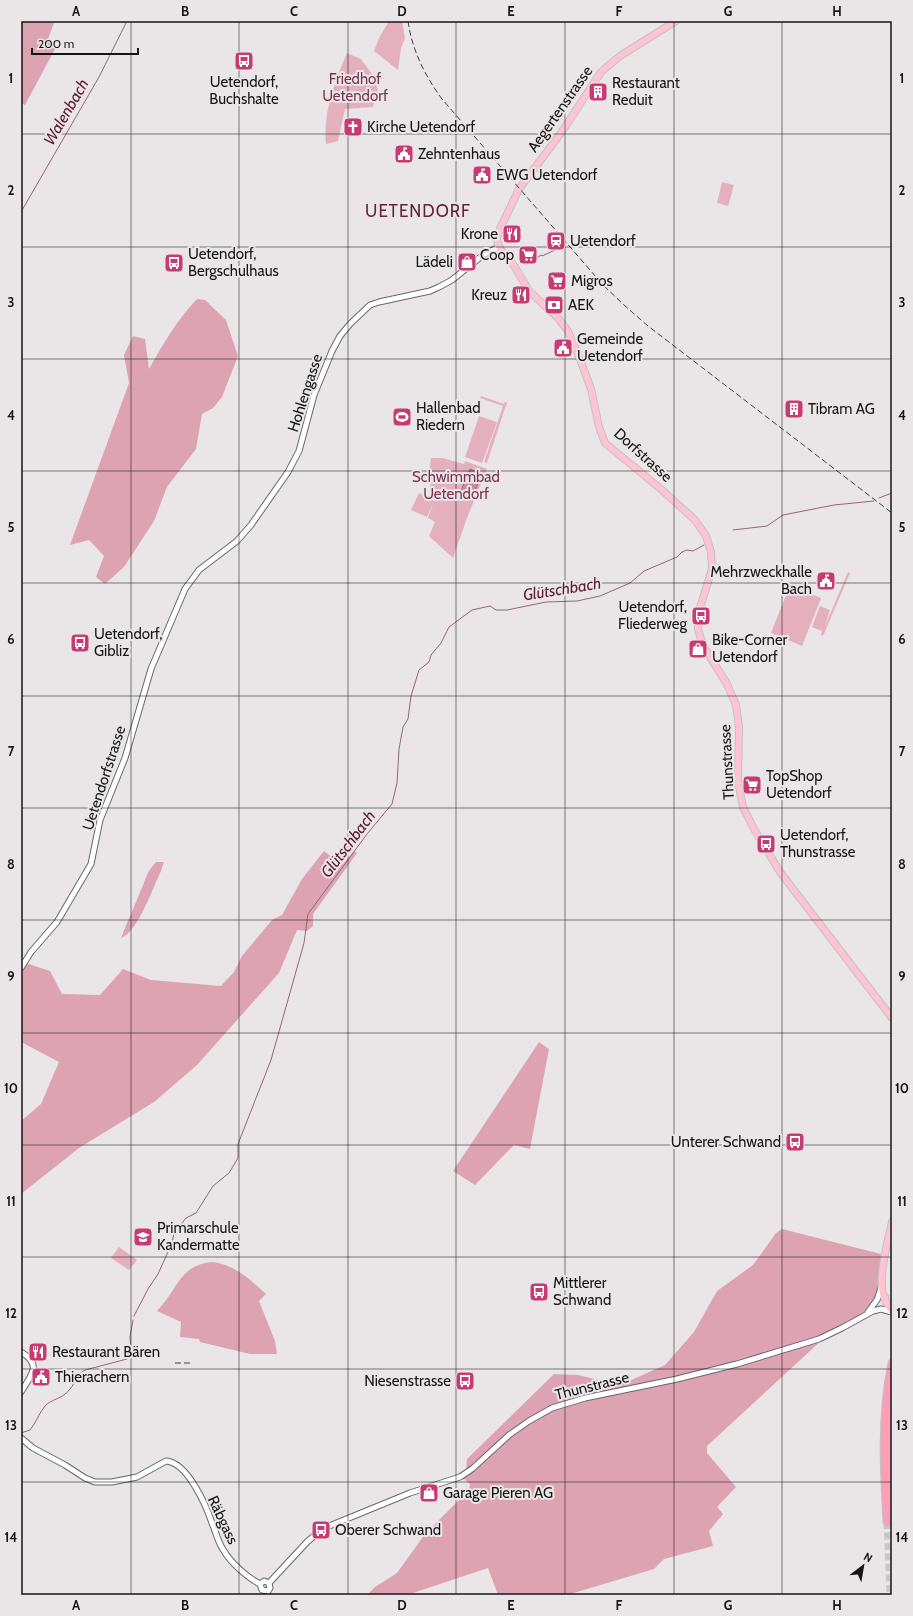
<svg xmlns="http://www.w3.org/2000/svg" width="913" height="1616" viewBox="0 0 913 1616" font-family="Cabin,sans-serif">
<rect width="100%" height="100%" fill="#eae6e7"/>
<g fill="#e5b0be">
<path d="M 389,21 L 402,21 L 405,38 L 401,48 L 398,70 L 374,51 L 379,38 Z"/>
<path d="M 347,53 L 361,59 L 372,74 L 378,90 L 373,107 L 345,109 L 338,141 L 326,144 C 323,112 335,81 347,53 Z"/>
<path d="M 722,182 L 734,185 L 728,206 L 717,203 Z"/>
<path d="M 481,396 L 504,404 L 505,402 L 507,402 L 487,463 L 484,462 L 503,406 L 480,398 Z"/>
<path d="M 479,416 L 497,422 L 482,463 L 465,457 Z"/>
<path d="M 431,458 L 442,458 L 464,464 L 465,461 L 487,469 L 467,518 L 453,558 L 429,536 L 435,522 L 428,518 L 433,504 L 427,517 L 411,510 L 419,493 L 435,501 L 437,496 L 431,493 L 429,473 Z"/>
<path d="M 848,572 L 850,573 L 823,636 L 821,635 L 822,631 L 812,627 L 820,606 L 830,610 L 825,626 Z"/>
<path d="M 790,585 L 821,598 L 802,646 L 771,633 Z"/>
<path d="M 119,1247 L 137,1260 L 129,1270 L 111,1258 Z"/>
</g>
<g fill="#dea3b3">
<path d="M 21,21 L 44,21 L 54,23 L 48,39 L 55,49 L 25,105 L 21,103 Z"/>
<path d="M 197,299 L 205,300 L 226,320 L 238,356 L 222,397 L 213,408 L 202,414 L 196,449 L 167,487 L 154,521 L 124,567 L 105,584 L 96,577 L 104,556 L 89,540 L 70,545 L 129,383 L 124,355 L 133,336 L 145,339 L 149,369 C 163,344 177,320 197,299 Z"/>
<path d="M 324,851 L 342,865 L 354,851 L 357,853 L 313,914 L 313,926 L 307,931 L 297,930 L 279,973 L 197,1065 L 154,1102 L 79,1148 L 21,1194 L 21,1121 L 41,1104 L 59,1062 L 21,1042 L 21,976 L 26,963 L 50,971 L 62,994 L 100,995 L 123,969 L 151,980 L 221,986 L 234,972 L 242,956 L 272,920 L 282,915 L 302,879 Z"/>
<path d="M 156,862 L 164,862 L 161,871 C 153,887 138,932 121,938 C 127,922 134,908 140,892 C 146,880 146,872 156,862 Z"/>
<path d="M 539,1042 L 549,1049 L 530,1149 L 514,1145 L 475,1185 L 453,1171 Z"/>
<path d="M 782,1229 L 881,1254 C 880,1266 881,1280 879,1292 C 875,1309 839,1330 823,1334 L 823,1339 L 707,1446 L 707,1453 L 736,1487 L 717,1507 L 723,1514 L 709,1531 L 713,1546 L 664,1559 L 654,1569 L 567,1595 L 498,1595 L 488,1568 L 407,1595 L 367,1595 L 375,1587 L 397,1573 L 425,1534 L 469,1490 L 470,1484 L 463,1478 L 466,1474 L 467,1459 L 554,1374 L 578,1375 L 620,1385 L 665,1365 L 694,1332 L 717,1291 L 753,1265 L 776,1233 Z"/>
<path d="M 212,1262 C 233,1264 250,1279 266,1294 L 259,1301 L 275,1341 L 277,1354 L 250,1354 L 200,1342 L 199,1339 L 180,1337 L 181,1322 L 157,1311 C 177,1291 179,1265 212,1262 Z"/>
</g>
<path fill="#c58c9b" stroke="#906873" d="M 470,469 L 482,474 L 472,498 L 460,493 Z"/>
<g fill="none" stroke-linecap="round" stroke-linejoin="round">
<g stroke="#906873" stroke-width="1">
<path d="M 21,212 L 99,77 L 127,21"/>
<path d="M 528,264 L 541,255 L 542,256 L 555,250"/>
<path d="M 879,498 L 892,493"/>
<path d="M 733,530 L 767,526 L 783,515 L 834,505 L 874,501"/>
<path d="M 134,1316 L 148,1289 L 158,1274 L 172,1243 L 174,1233 L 186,1218 L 196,1213 L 213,1186 L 229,1173 L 238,1158 L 238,1144 L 271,1060 L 304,943 L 308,914 L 367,834 L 392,804 L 397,783 L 399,749 L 403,727 L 408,719 L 411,696 L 419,670 L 429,662 L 431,655 L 441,643 L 449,627 L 472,610 L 490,606 L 496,610 L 507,610 L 546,602 L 577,601 L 600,596 L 630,583 L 644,571 L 677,557 L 682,552 L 687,550 L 693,551 L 704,545"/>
<path d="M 21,1433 L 30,1430 C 36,1423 39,1413 45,1406 C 51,1399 63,1399 70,1389 C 76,1382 77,1374 85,1370 L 127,1359 L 131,1350 L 130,1337 L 133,1320"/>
</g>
<path stroke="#cac7c8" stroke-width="7" stroke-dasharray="7 3.5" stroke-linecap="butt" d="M 887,1522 L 890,1595"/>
<defs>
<g id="minor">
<path d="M 21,968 L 31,952 L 57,922 L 91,864 L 100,820 L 125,758 L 151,669 L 185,589 L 199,570 L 237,541 L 251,525 L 288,472 L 299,451 L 314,395 L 332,351 L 340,336 L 350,324 L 370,305 L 379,302 L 430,291 L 439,287 L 452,280 L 483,255 L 499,247"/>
<path d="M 868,1312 L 877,1300 L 881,1288"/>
<path d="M 21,1352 C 43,1365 31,1375 21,1392"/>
<path d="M 21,1438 L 33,1448 L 65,1465 L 85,1478 L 95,1482 L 112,1482 L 137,1477 L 166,1461 C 187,1462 206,1505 212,1523 C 216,1532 218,1543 224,1551 C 231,1563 248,1578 260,1584"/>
<path d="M 269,1583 L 307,1542 L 322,1529 L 410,1493 L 460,1477 L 472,1469 L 509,1435 L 529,1421 L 552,1408 L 585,1398 L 677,1379 L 737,1364 L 819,1339 L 842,1328 L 873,1311 L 881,1309 L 892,1312"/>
<path d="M 260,1584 L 264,1581 L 269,1583 L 270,1588 L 268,1591"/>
<path d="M 260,1584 L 262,1590 L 268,1591"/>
</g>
<g id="major">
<path d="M 676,21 L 620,56 L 601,72 L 561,133 L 519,189 L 500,229 L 497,238 L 498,244 L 501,250 L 515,267 L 529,291 L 558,318 L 568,331 L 580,359 L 591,389 L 599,427 L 605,443 L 662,490 L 695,520 L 706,536 L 711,552 L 712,569 L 699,611 L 698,629 L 703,646 L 727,684 L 736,705 L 739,727 L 738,782 L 743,807 L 754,829 L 780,872 L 892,1018"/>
<path d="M 885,1297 L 886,1302 L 892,1311"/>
<path d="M 885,1299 C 876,1284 888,1240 892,1222"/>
</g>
<g id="highway">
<path d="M 892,1394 L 889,1446 L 892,1520"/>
<path d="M 887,1522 C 884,1469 881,1416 892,1363"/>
</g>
</defs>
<use href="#minor" stroke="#696666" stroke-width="7"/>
<use href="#major" stroke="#c2c2c2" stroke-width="8"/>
<use href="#highway" stroke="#c2c2c2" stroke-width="9"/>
<use href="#minor" stroke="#fff" stroke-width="5"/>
<use href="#major" stroke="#fec4d4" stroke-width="6"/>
<use href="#highway" stroke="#fd9db8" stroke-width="7"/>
<g stroke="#414040" stroke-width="1" stroke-dasharray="6 3" stroke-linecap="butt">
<path d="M 408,21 C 412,50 425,76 442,99 L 603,285 L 624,305 L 648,326 L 892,513"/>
<path d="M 175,1363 L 193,1363"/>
</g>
</g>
<path fill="none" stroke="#161515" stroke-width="1" stroke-opacity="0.55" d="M 131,21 L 131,1595M 239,21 L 239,1595M 348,21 L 348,1595M 456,21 L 456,1595M 565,21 L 565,1595M 674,21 L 674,1595M 782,21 L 782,1595M 21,134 L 892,134M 21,247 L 892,247M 21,359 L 892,359M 21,471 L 892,471M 21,583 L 892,583M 21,696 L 892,696M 21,808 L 892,808M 21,920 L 892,920M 21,1033 L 892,1033M 21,1145 L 892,1145M 21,1257 L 892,1257M 21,1369 L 892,1369M 21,1482 L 892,1482"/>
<defs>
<symbol id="bus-square" viewBox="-11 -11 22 22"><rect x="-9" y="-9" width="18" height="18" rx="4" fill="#c73b70" stroke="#eae6e7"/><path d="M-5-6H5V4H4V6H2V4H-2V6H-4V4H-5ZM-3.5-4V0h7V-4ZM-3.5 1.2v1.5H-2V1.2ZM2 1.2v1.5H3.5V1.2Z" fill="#fff"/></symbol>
<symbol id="building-square" viewBox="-11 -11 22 22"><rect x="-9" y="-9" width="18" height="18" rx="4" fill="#c73b70" stroke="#eae6e7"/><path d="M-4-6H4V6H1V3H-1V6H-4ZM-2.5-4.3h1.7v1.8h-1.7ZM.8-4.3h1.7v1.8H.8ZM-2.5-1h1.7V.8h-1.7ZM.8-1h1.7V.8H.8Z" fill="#fff"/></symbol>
<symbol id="church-square" viewBox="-11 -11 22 22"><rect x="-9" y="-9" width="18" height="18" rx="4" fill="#c73b70" stroke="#eae6e7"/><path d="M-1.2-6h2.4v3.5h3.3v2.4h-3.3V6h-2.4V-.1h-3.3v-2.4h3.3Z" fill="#fff"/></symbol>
<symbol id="civic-square" viewBox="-11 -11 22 22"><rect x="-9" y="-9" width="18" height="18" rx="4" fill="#c73b70" stroke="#eae6e7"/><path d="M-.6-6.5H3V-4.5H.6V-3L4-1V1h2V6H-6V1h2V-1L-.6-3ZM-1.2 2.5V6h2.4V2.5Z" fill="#fff"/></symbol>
<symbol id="restaurant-square" viewBox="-11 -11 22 22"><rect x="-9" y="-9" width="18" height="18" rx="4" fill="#c73b70" stroke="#eae6e7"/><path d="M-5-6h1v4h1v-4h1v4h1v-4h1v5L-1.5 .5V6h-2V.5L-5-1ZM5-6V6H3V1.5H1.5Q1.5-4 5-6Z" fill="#fff"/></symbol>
<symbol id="station-square" viewBox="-11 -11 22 22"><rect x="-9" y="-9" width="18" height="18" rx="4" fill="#c73b70" stroke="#eae6e7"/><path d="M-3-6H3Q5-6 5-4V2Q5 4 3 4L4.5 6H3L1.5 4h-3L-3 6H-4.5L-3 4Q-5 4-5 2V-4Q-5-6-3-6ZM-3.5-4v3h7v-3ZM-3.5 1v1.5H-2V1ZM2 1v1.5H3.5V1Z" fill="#fff"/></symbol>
<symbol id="supermarket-square" viewBox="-11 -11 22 22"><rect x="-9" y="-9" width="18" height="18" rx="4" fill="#c73b70" stroke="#eae6e7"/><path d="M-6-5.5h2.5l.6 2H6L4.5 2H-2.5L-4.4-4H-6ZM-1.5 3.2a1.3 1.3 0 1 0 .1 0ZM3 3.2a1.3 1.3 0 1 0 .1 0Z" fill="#fff"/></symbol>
<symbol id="shop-square" viewBox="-11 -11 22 22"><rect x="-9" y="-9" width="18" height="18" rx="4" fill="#c73b70" stroke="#eae6e7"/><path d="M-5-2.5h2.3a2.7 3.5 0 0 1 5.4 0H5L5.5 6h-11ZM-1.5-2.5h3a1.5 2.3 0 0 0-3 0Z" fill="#fff"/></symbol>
<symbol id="bank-square" viewBox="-11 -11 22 22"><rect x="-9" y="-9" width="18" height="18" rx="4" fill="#c73b70" stroke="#eae6e7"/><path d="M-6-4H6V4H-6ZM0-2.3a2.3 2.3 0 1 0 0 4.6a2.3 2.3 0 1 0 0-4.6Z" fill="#fff"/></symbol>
<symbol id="stadium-square" viewBox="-11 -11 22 22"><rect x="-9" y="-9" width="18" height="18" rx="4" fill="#c73b70" stroke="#eae6e7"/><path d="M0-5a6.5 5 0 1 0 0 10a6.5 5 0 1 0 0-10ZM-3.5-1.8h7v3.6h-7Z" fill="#fff"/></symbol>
<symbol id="school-square" viewBox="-11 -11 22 22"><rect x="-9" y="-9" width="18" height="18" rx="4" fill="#c73b70" stroke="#eae6e7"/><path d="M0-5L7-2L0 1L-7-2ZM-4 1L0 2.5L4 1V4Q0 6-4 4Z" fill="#fff"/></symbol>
</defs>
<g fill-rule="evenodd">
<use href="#bus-square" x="233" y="50" width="22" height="22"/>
<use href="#building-square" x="587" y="81" width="22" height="22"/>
<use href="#church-square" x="342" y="116" width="22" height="22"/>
<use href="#civic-square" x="393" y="143" width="22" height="22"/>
<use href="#civic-square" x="471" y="164" width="22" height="22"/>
<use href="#restaurant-square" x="501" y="223" width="22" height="22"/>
<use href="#station-square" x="545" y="230" width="22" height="22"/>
<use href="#supermarket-square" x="517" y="244" width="22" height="22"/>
<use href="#shop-square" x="456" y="251" width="22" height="22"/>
<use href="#bus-square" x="163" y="252" width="22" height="22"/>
<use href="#supermarket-square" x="546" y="270" width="22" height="22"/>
<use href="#restaurant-square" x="510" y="284" width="22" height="22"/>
<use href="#bank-square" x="543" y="294" width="22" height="22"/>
<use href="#civic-square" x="552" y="337" width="22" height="22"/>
<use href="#building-square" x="783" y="398" width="22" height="22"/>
<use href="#stadium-square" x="391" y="406" width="22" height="22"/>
<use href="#civic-square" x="815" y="570" width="22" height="22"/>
<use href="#bus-square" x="690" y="605" width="22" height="22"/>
<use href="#bus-square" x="69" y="632" width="22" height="22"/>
<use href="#shop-square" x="687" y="638" width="22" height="22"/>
<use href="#supermarket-square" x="741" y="774" width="22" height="22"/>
<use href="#bus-square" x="755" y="833" width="22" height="22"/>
<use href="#bus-square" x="784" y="1131" width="22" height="22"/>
<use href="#school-square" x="132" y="1226" width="22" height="22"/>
<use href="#bus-square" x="528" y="1281" width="22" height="22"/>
<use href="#restaurant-square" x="27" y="1341" width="22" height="22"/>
<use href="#civic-square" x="30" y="1366" width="22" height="22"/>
<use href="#bus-square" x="454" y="1370" width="22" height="22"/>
<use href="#shop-square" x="418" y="1482" width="22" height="22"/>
<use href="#bus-square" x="310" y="1519" width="22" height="22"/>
</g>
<g text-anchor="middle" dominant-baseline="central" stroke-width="4" stroke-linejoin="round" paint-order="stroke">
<g font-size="15" fill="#7b344c" stroke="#eae6e7">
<text x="355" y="79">Friedhof<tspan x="355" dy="17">Uetendorf</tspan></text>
<text x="456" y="477">Schwimmbad<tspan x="456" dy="17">Uetendorf</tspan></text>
</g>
<g font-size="15" fill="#161515" stroke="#eae6e7" text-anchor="start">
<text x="244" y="82" text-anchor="middle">Uetendorf,<tspan x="244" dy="17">Buchshalte</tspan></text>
<text x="612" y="83">Restaurant<tspan x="612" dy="17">Reduit</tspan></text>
<text x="367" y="127">Kirche Uetendorf</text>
<text x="418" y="154">Zehntenhaus</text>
<text x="496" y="175">EWG Uetendorf</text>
<text x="498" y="234" text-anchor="end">Krone</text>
<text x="570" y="241">Uetendorf</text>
<text x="188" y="254">Uetendorf,<tspan x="188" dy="17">Bergschulhaus</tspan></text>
<text x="514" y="255" text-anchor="end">Coop</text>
<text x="453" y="262" text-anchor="end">Lädeli</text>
<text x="571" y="281">Migros</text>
<text x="507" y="295" text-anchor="end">Kreuz</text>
<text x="568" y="305">AEK</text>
<text x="577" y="339">Gemeinde<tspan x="577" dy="17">Uetendorf</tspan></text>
<text x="416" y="408">Hallenbad<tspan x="416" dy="17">Riedern</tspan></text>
<text x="808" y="409">Tibram AG</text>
<text x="812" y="572" text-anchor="end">Mehrzweckhalle<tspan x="812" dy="17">Bach</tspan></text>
<text x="687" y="607" text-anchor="end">Uetendorf,<tspan x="687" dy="17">Fliederweg</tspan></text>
<text x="94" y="634">Uetendorf,<tspan x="94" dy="17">Gibliz</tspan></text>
<text x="712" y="640">Bike-Corner<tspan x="712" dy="17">Uetendorf</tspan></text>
<text x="766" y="776">TopShop<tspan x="766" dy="17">Uetendorf</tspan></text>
<text x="780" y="835">Uetendorf,<tspan x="780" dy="17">Thunstrasse</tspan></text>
<text x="781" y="1142" text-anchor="end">Unterer Schwand</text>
<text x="157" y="1228">Primarschule<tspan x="157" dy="17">Kandermatte</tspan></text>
<text x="553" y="1283">Mittlerer<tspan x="553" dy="17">Schwand</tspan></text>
<text x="52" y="1352">Restaurant Bären</text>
<text x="55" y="1377">Thierachern</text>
<text x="451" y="1381" text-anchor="end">Niesenstrasse</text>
<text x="443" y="1493">Garage Pieren AG</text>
<text x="335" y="1530">Oberer Schwand</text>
</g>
<g font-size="15" fill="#161515" stroke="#eae6e7">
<text transform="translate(560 109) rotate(-55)">Aegertenstrasse</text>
<text transform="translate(305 393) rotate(-72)">Hohlengasse</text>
<text transform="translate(643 455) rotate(42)">Dorfstrasse</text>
<text transform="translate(727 762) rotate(-93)">Thunstrasse</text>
<text transform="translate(104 778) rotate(-72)">Uetendorfstrasse</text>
<text transform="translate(592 1386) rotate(-14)">Thunstrasse</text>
<text transform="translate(223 1520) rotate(65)">Räbgass</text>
</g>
<g font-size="16" font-style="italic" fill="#5e1933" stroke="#eae6e7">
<text transform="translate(66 112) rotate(-60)">Walenbach</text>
<text transform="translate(562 589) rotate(-9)">Glütschbach</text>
<text transform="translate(348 844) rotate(-53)">Glütschbach</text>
</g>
<g font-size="17" letter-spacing="1" fill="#642038" stroke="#eae6e7">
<text x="418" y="211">UETENDORF</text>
</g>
</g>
<rect width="913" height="1616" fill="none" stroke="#eae6e7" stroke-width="44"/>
<g transform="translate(863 1566) rotate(31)" stroke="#eae6e7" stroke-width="3" paint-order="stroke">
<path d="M0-3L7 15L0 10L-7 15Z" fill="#161515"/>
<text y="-6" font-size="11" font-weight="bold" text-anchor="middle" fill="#161515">N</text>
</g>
<path d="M32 48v6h106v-6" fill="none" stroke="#161515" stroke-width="2"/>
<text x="38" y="48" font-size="12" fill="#161515" stroke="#eae6e7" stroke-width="3" paint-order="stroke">200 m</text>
<rect x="22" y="22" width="869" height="1572" fill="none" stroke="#161515" stroke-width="1.5"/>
<g font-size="13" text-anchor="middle" font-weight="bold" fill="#161515">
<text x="76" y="16">A</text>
<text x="185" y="16">B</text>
<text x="294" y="16">C</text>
<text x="402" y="16">D</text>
<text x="511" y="16">E</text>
<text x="619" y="16">F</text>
<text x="728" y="16">G</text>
<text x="837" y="16">H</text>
<text x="11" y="83">1</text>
<text x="902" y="83">1</text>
<text x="11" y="195">2</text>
<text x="902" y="195">2</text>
<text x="11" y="307">3</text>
<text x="902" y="307">3</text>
<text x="11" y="420">4</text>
<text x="902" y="420">4</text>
<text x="11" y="532">5</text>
<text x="902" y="532">5</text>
<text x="11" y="644">6</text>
<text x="902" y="644">6</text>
<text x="11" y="756">7</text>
<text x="902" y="756">7</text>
<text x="11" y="869">8</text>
<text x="902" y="869">8</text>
<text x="11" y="981">9</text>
<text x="902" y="981">9</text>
<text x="11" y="1093">10</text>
<text x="902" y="1093">10</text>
<text x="11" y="1206">11</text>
<text x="902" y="1206">11</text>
<text x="11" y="1318">12</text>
<text x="902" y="1318">12</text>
<text x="11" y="1430">13</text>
<text x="902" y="1430">13</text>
<text x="11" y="1542">14</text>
<text x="902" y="1542">14</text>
<text x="76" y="1610">A</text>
<text x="185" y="1610">B</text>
<text x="294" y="1610">C</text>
<text x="402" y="1610">D</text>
<text x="511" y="1610">E</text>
<text x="619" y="1610">F</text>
<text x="728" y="1610">G</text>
<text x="837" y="1610">H</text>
</g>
</svg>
